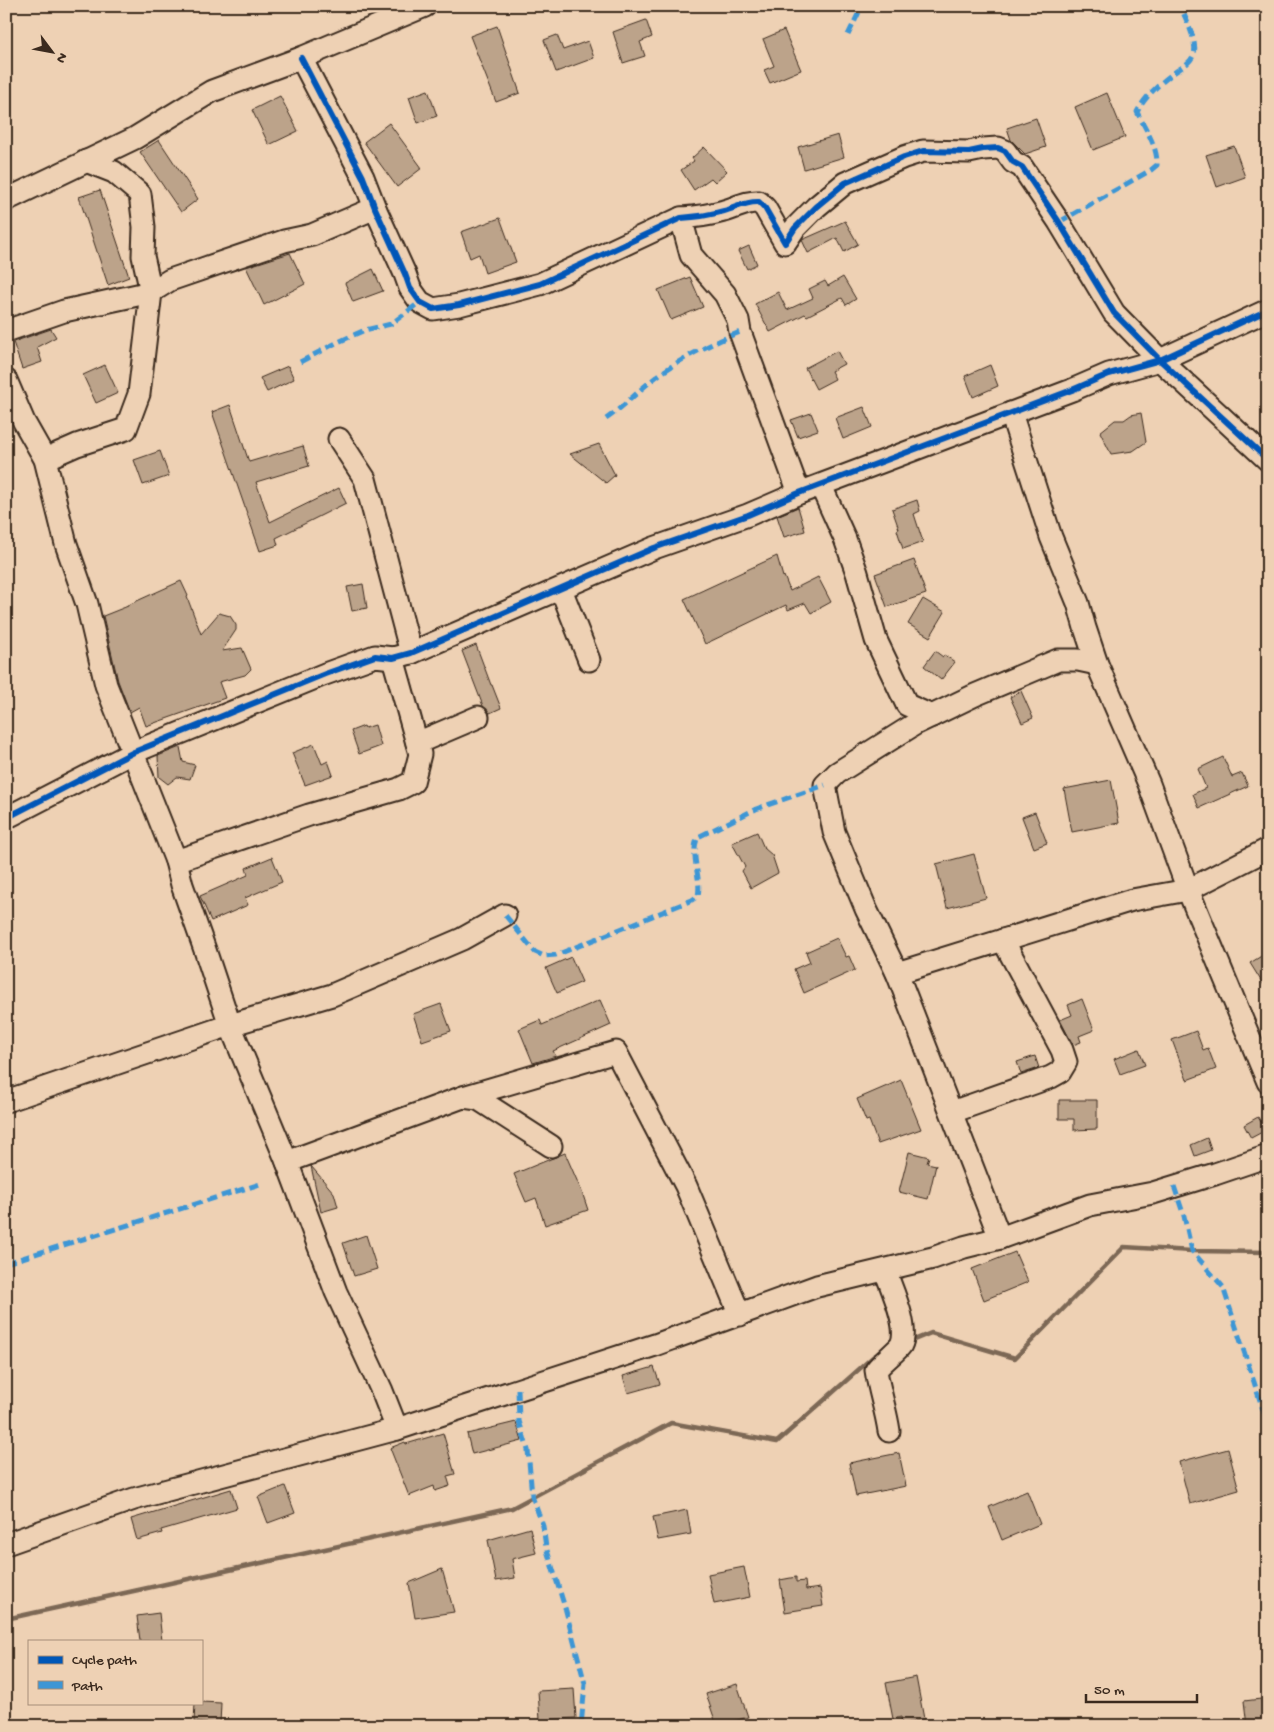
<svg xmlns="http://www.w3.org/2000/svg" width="1274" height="1732" viewBox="0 0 1274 1732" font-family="'Gochi Hand',sans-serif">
<rect width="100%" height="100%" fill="#eed1b4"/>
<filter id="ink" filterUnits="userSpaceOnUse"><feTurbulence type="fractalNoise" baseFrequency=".02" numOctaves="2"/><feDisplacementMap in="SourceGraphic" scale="10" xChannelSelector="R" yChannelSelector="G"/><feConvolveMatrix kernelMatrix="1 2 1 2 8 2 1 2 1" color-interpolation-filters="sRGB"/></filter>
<g filter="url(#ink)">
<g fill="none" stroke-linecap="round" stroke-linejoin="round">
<g stroke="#7c6755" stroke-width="4.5">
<path d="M 909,1342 L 931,1333 L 1015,1358 L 1124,1247 L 1192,1251 L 1268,1252"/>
<path d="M 6,1619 L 512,1508 L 671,1423 L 777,1442 L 874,1356 L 881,1353"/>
</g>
</g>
<g fill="#bca38a" stroke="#3b2a1e">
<path d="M 646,20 L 652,37 L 640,42 L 645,56 L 623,63 L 613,32 Z"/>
<path d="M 497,26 L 520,93 L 496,102 L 470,36 Z"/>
<path d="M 784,30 L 801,70 L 770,83 L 764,70 L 774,66 L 763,39 Z"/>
<path d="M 557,35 L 563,50 L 588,41 L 594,58 L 556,72 L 544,40 Z"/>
<path d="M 428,90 L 437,116 L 418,123 L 409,97 Z"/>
<path d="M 1107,93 L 1125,137 L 1093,150 L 1075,107 Z"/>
<path d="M 280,96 L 298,131 L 269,145 L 252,110 Z"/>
<path d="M 1036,118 L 1046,147 L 1025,154 L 1011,140 L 1007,128 Z"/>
<path d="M 389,123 L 422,168 L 397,187 L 364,142 Z"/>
<path d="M 838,135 L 844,157 L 804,169 L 798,147 Z"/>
<path d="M 159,140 L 198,199 L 181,212 L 140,152 Z"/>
<path d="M 1234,146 L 1245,177 L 1217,187 L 1206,155 Z"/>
<path d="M 704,147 L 727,171 L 715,182 L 711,178 L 694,190 L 681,170 L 694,161 L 692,158 Z"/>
<path d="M 100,190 L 129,277 L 108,285 L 79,197 Z"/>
<path d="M 500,218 L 516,262 L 485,273 L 479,254 L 470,258 L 461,232 Z"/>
<path d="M 845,221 L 858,244 L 844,252 L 837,238 L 808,253 L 802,240 Z"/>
<path d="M 749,246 L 757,264 L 747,269 L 738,251 Z"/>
<path d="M 290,253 L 305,284 L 264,305 L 246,267 Z"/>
<path d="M 373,269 L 383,291 L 353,302 L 345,283 Z"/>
<path d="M 690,277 L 703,307 L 671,320 L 658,290 Z"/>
<path d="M 843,277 L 856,299 L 846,305 L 842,298 L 807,316 L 805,314 L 770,332 L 755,304 L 778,292 L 787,310 L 813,298 L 809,289 L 825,281 L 828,286 Z"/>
<path d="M 51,329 L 56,337 L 37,347 L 42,362 L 22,369 L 13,342 Z"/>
<path d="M 837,351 L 844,364 L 831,371 L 835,379 L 816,389 L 805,368 Z"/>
<path d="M 105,365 L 118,393 L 96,403 L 83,375 Z"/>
<path d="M 990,365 L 998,386 L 973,397 L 965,376 Z"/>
<path d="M 288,366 L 294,379 L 267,392 L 260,378 Z"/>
<path d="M 230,405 L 249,462 L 303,446 L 309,466 L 256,482 L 270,522 L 339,488 L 346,503 L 276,538 L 278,545 L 260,551 L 212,412 Z"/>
<path d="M 864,407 L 872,427 L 843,439 L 835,418 Z"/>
<path d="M 811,413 L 818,430 L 798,437 L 791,420 Z"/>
<path d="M 1141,413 L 1146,442 L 1133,451 L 1111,454 L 1100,432 L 1115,420 L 1124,420 L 1131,415 Z"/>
<path d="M 599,444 L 615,475 L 606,483 L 570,454 Z"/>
<path d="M 160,451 L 169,476 L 143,485 L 134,460 Z"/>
<path d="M 917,500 L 920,511 L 914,514 L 923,542 L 903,549 L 897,530 L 899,529 L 892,509 Z"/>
<path d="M 798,507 L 805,531 L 784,537 L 777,516 Z"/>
<path d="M 777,556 L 783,577 L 784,576 L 790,591 L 818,577 L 831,602 L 811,613 L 805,603 L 788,610 L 786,605 L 705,644 L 684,599 Z"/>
<path d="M 914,560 L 926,594 L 887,607 L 875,574 Z"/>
<path d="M 181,581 L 188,596 L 187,597 L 201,634 L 219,613 L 230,616 L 236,625 L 236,630 L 222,651 L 242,648 L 251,669 L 245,675 L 219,682 L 225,698 L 146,726 L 139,707 L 130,712 L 118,681 L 103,616 L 128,606 L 128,605 Z"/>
<path d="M 363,584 L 367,608 L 352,611 L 347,587 Z"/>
<path d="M 923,599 L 945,612 L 930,637 L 908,624 Z"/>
<path d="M 476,645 L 491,685 L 492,685 L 501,708 L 490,713 L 483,706 L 462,651 Z"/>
<path d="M 935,651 L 943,657 L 944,655 L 955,662 L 941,680 L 924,666 Z"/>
<path d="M 1021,691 L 1033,718 L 1022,723 L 1010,697 Z"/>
<path d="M 375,725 L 381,746 L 359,754 L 351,731 L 364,726 L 365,728 Z"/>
<path d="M 314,744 L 322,764 L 328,761 L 333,775 L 305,785 L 292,753 Z"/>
<path d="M 180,747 L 183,762 L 195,765 L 190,779 L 177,777 L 168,784 L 159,777 L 158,756 Z"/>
<path d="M 1223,757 L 1232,777 L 1242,773 L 1248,786 L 1199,808 L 1193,794 L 1206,788 L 1198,769 Z"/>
<path d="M 1111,780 L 1119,823 L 1072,832 L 1064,789 Z"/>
<path d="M 1035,812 L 1047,843 L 1034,848 L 1022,817 Z"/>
<path d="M 757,832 L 764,848 L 772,855 L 778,873 L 751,888 L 742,871 L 745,867 L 732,843 Z"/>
<path d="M 974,854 L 986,898 L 947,908 L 936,864 Z"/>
<path d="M 272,857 L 282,882 L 245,898 L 248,905 L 211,921 L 200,896 L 248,875 L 246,868 Z"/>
<path d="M 837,938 L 846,957 L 849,956 L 855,970 L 804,993 L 794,969 L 810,962 L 806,952 Z"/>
<path d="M 1268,952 L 1268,992 L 1250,963 Z"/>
<path d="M 571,957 L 582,982 L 557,993 L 546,968 Z"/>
<path d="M 1082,999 L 1094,1030 L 1079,1036 L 1081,1042 L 1073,1045 L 1060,1020 L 1072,1015 L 1068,1005 Z"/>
<path d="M 600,1000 L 611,1025 L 553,1051 L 556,1056 L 533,1063 L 519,1029 L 540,1020 L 542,1025 Z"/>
<path d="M 441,1004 L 451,1031 L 422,1041 L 413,1014 Z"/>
<path d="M 1196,1031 L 1203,1050 L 1208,1048 L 1216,1069 L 1187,1080 L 1172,1040 Z"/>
<path d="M 1139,1049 L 1145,1065 L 1120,1074 L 1114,1059 Z"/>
<path d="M 1035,1056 L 1039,1068 L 1021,1074 L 1017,1062 Z"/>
<path d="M 901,1080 L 921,1129 L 878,1144 L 869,1120 L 866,1121 L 857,1099 Z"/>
<path d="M 1059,1100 L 1097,1100 L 1097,1129 L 1074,1130 L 1074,1119 L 1059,1119 Z"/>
<path d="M 1258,1117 L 1266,1130 L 1251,1138 L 1244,1125 Z"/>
<path d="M 1207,1138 L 1211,1150 L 1195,1156 L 1191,1145 Z"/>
<path d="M 909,1152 L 929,1157 L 927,1163 L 936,1165 L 928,1199 L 899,1192 Z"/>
<path d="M 565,1153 L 582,1192 L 588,1210 L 545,1225 L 536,1198 L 526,1202 L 514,1174 Z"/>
<path d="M 311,1166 L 334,1193 L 338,1207 L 321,1212 Z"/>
<path d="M 366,1235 L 377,1269 L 354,1276 L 343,1243 Z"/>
<path d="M 1015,1252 L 1028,1282 L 984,1300 L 972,1269 Z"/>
<path d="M 654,1367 L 660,1384 L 628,1393 L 623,1376 Z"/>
<path d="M 516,1422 L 522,1441 L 472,1454 L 467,1434 Z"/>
<path d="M 443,1433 L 455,1474 L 447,1476 L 450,1486 L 435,1491 L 434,1486 L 409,1496 L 390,1448 L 405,1442 L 406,1444 Z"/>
<path d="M 1228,1449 L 1239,1490 L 1190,1504 L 1179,1462 Z"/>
<path d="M 899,1453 L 906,1486 L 856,1496 L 849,1463 Z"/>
<path d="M 285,1486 L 295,1513 L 268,1523 L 258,1497 Z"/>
<path d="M 231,1489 L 237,1508 L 161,1530 L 162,1533 L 137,1540 L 131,1519 Z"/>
<path d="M 1027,1491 L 1040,1524 L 1002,1540 L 989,1507 Z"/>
<path d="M 687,1510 L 691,1534 L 658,1540 L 653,1517 Z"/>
<path d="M 530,1528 L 536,1553 L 512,1559 L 515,1578 L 496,1581 L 488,1540 Z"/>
<path d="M 744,1567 L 750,1597 L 714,1604 L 708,1574 Z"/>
<path d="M 442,1569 L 454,1612 L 415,1618 L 409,1583 Z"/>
<path d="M 796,1577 L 796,1582 L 805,1581 L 806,1590 L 820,1588 L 823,1606 L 785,1612 L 780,1580 Z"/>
<path d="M 159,1613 L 162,1641 L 140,1641 L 137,1616 Z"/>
<path d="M 916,1677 L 924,1719 L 902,1724 L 901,1717 L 893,1719 L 886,1683 Z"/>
<path d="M 737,1684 L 748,1717 L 717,1726 L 706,1694 Z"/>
<path d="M 574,1689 L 576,1718 L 540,1720 L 538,1691 Z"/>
<path d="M 1261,1699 L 1264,1726 L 1247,1726 L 1244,1701 Z"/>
<path d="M 201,1702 L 221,1703 L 220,1724 L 194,1722 L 195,1703 L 201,1703 Z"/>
</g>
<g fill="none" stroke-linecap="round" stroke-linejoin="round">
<defs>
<g id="minor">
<path d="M 301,58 L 363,177 L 375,208 L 405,274 L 410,288 L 420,302 L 433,309 L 459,305 L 540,284 L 681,218 C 696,217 710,215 724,211 C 736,208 746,201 759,202 L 765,208 L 785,243 L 795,228 L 816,207 L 845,183 L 904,157 L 923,151 L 969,152 L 983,149 L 998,148 L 1005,151 L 1013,162 L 1022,167 L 1059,222 L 1114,313 L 1160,360 L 1268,460"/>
<path d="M 6,200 L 135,138 L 212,91 L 301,58 L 425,6"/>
<path d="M 681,218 L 691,255 L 725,294 L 738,320 L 740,332 L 799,493"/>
<path d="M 6,331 L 64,311 L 151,292 L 143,256 L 144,227 L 140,194 L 114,172 L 86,161"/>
<path d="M 6,380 L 24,422 L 45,459 L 66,544 L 87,604 L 106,685 L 176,861 L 182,885 L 205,950 L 230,1025 L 287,1162 L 336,1292 L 382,1391 L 397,1429"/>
<path d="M 1011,413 L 1051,537 L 1078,603 L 1085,628 L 1097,664 L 1149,784 L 1188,890 L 1268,1082"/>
<path d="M 339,439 L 365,479 L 411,653"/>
<path d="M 45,459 L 77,445 L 126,429 L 139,394 L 151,292 L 170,280 L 284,241 L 312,235 L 375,208"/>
<path d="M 821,486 L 845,539 L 857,573 L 876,640 L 907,705 L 932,716"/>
<path d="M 561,589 L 589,660"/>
<path d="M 417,743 L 478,717"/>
<path d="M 6,818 L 134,752 L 325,674 L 375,656 L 393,658 L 411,653 L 654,548 L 748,515 L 799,493 L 1072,390 L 1109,374 L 1160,360 L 1268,310"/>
<path d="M 176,861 L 309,815 L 399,789 L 413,782 L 420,754 L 393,658"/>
<path d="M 897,973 L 1132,900 L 1188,890 L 1268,849"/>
<path d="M 463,1097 L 616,1052 L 686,1186 L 740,1315"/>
<path d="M 6,1101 L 230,1025 L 332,995 L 462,939 L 505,915"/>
<path d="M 952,1112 L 1051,1077 L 1060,1072 L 1066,1062 L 1062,1050 L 1003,940"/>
<path d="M 287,1162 L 463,1097 L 478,1099 L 551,1146"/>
<path d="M 1000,1238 L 897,973 L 866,909 L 834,832 L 825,785 L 837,773 L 915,724 L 975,695 L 1058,660 L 1078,660 L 1097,664"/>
<path d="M 885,1270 C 891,1288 910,1327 901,1345 C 898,1350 881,1363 876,1370 C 879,1391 886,1410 889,1431"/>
<path d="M 6,1544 L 134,1499 L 397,1429 L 655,1345 L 817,1286 L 933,1258 L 964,1247 L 1000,1238 L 1090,1205 L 1153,1193 L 1215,1174 L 1268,1156"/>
</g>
</defs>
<use href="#minor" stroke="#3b2a1e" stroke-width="25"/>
<use href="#minor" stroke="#eed1b4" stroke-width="21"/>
<g stroke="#3e96d5" stroke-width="5" stroke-dasharray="10 5" stroke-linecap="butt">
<path d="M 848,35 L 862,6"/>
<path d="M 1059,222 L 1151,170 L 1157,165 C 1158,147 1145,128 1137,112 C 1145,97 1158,85 1171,75 C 1179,68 1190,65 1194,54 C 1198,42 1185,17 1180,6"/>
<path d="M 300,362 L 338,342 L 365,330 L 391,324 L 420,302"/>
<path d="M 606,419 C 623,407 636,393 651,381 C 677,360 710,344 740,332"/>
<path d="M 505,915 L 535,952 L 544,956 L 556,955 L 692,900 L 698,896 C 702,877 689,855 698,837 L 756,809 L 825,785"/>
<path d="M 1174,1186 L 1184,1216 L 1192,1251 L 1223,1287 L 1268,1425"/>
<path d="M 6,1263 L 260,1184"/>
<path d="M 518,1389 L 519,1421 L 528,1450 L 532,1496 L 543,1526 L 546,1547 L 566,1611 L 585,1684 L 581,1726"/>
</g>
<defs>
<g id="cycleway">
<path d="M 301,58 L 363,177 L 375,208 L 405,274 L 410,288 L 420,302 L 433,309 L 459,305 L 540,284 L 681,218 C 696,217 710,215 724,211 C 736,208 746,201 759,202 L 765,208 L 785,243 L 795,228 L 816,207 L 845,183 L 904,157 L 923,151 L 969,152 L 983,149 L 998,148 L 1005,151 L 1013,162 L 1022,167 L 1059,222 L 1114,313 L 1160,360 L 1268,460"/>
<path d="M 6,818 L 134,752 L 325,674 L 375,656 L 393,658 L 411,653 L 654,548 L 748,515 L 799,493 L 1072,390 L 1109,374 L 1160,360 L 1268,310"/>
</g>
</defs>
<use href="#cycleway" stroke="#eed1b4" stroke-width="9"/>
<use href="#cycleway" stroke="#0057b8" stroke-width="6"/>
</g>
</g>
<rect width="1274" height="1732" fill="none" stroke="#eed1b4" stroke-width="25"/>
<rect x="12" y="12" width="1249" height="1707" fill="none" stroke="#3b2a1e" stroke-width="2" filter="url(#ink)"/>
<rect x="28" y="1640" width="175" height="65" fill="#eed1b4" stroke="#a68e78"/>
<rect x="38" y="1656" width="25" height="8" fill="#0057b8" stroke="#a68e78"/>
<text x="72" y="1664" font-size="15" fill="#3b2a1e">Cycle path</text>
<rect x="38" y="1681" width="25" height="8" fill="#3e96d5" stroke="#a68e78"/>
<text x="72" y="1690" font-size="15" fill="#3b2a1e">Path</text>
<g transform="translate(52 52) rotate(122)" stroke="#eed1b4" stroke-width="4" paint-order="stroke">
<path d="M0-4L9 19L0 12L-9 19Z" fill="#3b2a1e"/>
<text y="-8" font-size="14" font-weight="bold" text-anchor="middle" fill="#3b2a1e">N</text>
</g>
<path d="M1086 1694v8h111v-8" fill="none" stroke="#3b2a1e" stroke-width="2.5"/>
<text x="1094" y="1694" font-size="15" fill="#3b2a1e" stroke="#eed1b4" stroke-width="4" paint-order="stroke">50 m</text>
</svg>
